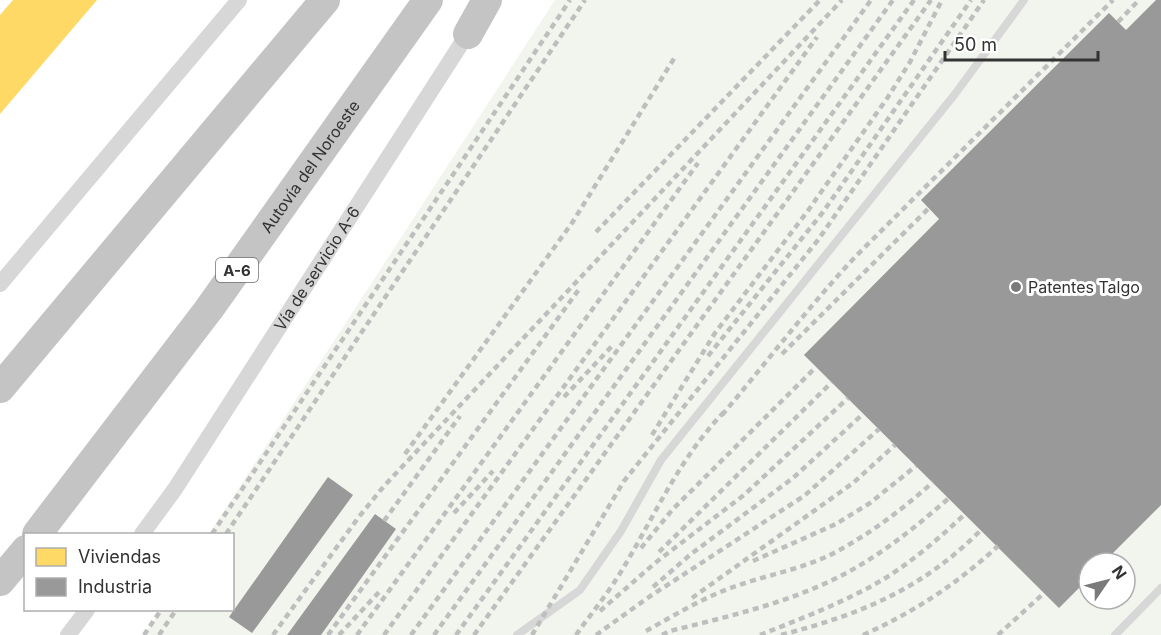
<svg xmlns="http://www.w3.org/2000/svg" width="1161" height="635" viewBox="0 0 1161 635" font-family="Inter,sans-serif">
<rect width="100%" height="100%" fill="#fff"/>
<path fill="#f1f5ed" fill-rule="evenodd" d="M 555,0 L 1161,0 L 1161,635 L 144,635 L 161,610 L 232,610 L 232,534 L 209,534 ZM 1089,563 L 1125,563 L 1125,599 L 1089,599 Z"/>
<path fill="#ffd966" d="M 13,0 L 97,0 L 0,114 L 0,15 Z"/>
<g fill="#999">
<path d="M 1156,0 L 1161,0 L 1161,505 L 1103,563 L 1089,563 L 1089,578 L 1059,608 L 804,355 L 939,219 L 921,200 L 1109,13 L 1126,30 Z"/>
<path d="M 328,477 L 353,495 L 252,633 L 229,617 Z"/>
<path d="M 375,514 L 396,529 L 321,635 L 287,635 Z"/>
</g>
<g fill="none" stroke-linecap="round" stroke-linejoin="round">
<g stroke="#d7d7d7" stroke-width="8">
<path d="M 517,635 L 580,590 L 621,531 L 661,460 L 955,94 L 1024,0"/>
<path d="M 1115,635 L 1161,588"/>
</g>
<g stroke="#d7d7d7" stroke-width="16">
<path d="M 0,284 L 239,0"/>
<path id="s1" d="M 142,534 L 175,489 L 472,27"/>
<path d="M 68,635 L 87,610"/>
</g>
<g stroke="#c4c4c4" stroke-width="30">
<path d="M 468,34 L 487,0"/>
<path d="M 0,388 L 325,0"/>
<path id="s2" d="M 37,534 L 209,309 L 428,0"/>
<path d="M 0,581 L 26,550"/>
</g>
<g stroke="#bebebe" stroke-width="4.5" stroke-dasharray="6 4.5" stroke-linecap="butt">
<path d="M 1118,22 L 1139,0"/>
<path d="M 596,232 L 820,0"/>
<path d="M 782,354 L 929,208"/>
<path d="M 708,356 L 823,212 L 971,0"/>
<path d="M 564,397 L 613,345"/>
<path d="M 722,415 C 767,362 809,306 857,255 L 1113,0"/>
<path d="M 652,435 L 715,333 L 807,212 L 888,97 L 910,62 L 942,0"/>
<path d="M 405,454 L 572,223 L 675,57"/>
<path d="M 454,513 L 493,471"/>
<path d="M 384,521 L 460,416"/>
<path d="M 212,534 L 570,0"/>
<path d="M 226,534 L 585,0"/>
<path d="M 641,548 L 673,509 L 816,367"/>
<path d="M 659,552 L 832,382"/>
<path d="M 753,561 L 836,524 L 870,503 L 916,466"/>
<path d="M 653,587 L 691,554 L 793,478 L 863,414"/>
<path d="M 692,598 L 853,483 L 895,445"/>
<path d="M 600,611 L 655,563 L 744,495 L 848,398"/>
<path d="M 646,631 C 673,616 699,600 728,589 C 764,575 802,570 836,552 C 871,533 903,509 933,482"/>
<path d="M 144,635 L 161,610"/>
<path d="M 159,635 L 176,610"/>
<path d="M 273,635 L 358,518 L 384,486 L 842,0"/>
<path d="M 328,635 L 580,288"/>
<path d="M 339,635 L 380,591"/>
<path d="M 357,635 L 698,163"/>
<path d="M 384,635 L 817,37"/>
<path d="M 411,635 L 871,0"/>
<path d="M 434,635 L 893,0"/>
<path d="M 456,635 L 914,0"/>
<path d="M 474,635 L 931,0"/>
<path d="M 532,635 L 624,481 L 818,240 L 984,0"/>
<path d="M 576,635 C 590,615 606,596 619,575 C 654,518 679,457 727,409"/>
<path d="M 596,635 L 649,597 L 804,496 L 879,429"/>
<path d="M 662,635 L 670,631 C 722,618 775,606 824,584 C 871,563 910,532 949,498"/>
<path d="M 760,635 C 795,621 832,607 866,589 C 903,570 935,542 965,514"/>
<path d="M 781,635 C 861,614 921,590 981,530"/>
<path d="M 863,635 C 914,612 957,584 998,546"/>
<path d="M 998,635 L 1044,593"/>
</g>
</g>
<circle fill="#7a7a7a" stroke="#fff" stroke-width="2" cx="1016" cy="287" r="6"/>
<g text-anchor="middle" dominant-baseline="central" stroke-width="6" stroke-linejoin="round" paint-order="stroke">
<rect fill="#fff" stroke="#707070" stroke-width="1.5" x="216" y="258" width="42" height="24" rx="4.5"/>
<g font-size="15" font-weight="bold" fill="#333">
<text x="237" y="270">A-6</text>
</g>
<g font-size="16" fill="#333" stroke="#fff">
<text stroke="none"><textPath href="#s2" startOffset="458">Autovía del Noroeste</textPath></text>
<text stroke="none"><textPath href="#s1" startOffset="318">Vía de servicio A-6</textPath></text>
</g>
<g font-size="16" fill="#333" stroke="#fff" text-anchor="start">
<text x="1028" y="287">Patentes Talgo</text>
</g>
</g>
<rect x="24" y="533" width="210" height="78" fill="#ffffff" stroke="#adadad" stroke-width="1.5"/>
<rect x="36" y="548" width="30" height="18" fill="#ffd966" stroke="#adadad" stroke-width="1.5"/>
<text x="78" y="563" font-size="18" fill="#333333">Viviendas</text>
<rect x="36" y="578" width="30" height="18" fill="#999999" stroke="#adadad" stroke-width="1.5"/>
<text x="78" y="593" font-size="18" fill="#333333">Industria</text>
<g transform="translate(1107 581) rotate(55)"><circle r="28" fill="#ffffff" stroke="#adadad" stroke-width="1.5"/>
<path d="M0-4.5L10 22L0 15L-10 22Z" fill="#7a7a7a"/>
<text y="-9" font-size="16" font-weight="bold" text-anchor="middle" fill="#333333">N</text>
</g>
<path d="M945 51v9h153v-9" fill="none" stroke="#333333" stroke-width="3"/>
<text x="954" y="51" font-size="18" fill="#333333" stroke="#ffffff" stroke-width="4.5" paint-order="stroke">50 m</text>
</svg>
